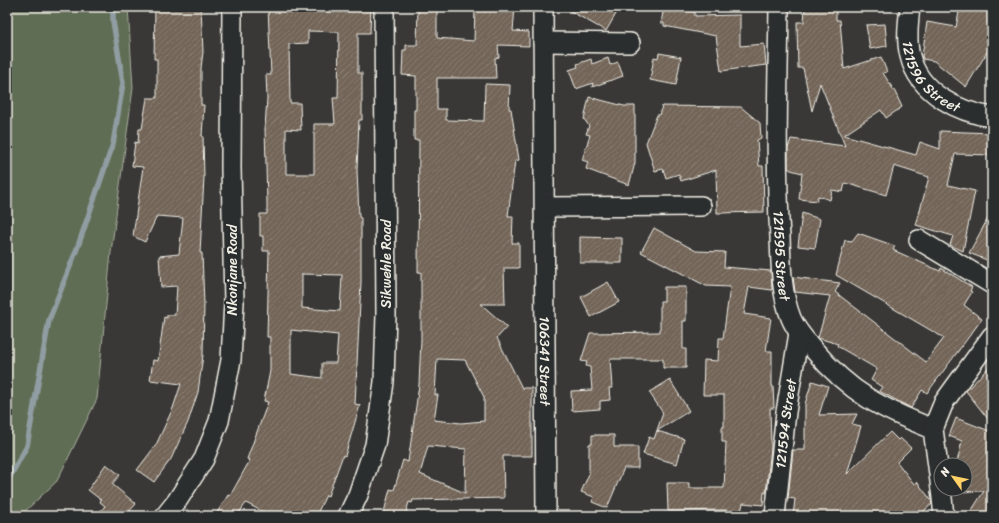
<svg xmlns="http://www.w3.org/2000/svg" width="999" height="523" viewBox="0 0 999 523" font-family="Sriracha,sans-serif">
<defs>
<pattern id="building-hatch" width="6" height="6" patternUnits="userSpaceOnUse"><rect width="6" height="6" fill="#736559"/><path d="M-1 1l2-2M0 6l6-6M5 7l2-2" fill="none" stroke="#887c71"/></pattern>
</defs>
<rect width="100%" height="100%" fill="#393837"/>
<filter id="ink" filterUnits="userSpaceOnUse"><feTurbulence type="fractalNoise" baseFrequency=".025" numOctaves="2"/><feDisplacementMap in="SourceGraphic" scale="8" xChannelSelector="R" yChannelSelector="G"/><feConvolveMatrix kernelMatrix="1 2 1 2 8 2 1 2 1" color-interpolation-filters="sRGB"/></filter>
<g filter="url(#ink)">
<path fill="#616d54" stroke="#aaaf9e" d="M 7,7 L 128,7 L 133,88 L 111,252 L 97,399 L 57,481 L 20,516 L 7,516 Z"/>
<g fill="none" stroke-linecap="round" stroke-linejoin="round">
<path stroke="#909da2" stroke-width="5.5" d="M 7,482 L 27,446 L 49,320 L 78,246 L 113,144 L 123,83 L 113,21 L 113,7"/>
</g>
<g fill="url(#building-hatch)" stroke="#f4f1e8" fill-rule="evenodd">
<path d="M 159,7 L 201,7 L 203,52 L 201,68 L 201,105 L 204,105 L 202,136 L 203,136 L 204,177 L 200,253 L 202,253 L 204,304 L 203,355 L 198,392 L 188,422 L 171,459 L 154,482 L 137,470 L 156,445 L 173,408 L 181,384 L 150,380 L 153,360 L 158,361 L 164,317 L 167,318 L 167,315 L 175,315 L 177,286 L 161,287 L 159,256 L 179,254 L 183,218 L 157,216 L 145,242 L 133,236 L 143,167 L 132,166 L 135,142 L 138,143 L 139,129 L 142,129 L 147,98 L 157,98 L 157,59 L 154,59 L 155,9 L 159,9 Z"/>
<path d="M 371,7 L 370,33 L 358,33 L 358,73 L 362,73 L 362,120 L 359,120 L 357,170 L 359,217 L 361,218 L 361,282 L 355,404 L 360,405 L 345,456 L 343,455 L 328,496 L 326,495 L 316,516 L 271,516 L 246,503 L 237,516 L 215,516 L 228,495 L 230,496 L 250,460 L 247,459 L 268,402 L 264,401 L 270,371 L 270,337 L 267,337 L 269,251 L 263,251 L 263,236 L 260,236 L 260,214 L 267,214 L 267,203 L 265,128 L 267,98 L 266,75 L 271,75 L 268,8 ZM 308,31 L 339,32 L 338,98 L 333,98 L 335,124 L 314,124 L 314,174 L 286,174 L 286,129 L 301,130 L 300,103 L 290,103 L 289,44 L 308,43 ZM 302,274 L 342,275 L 340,311 L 302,308 ZM 291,330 L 338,335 L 336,363 L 322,363 L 322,378 L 291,374 Z"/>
<path d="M 418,7 L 437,7 L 437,38 L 474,41 L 475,7 L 515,7 L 513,31 L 529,32 L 529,46 L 498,45 L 499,57 L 495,58 L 496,78 L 437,78 L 437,109 L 446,109 L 446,120 L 484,121 L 485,84 L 510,85 L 509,109 L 511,109 L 519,160 L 515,161 L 508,216 L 513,216 L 512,243 L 519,243 L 519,268 L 504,268 L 505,304 L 481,304 L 507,327 L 497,338 L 522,388 L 532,388 L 532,456 L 503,456 L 504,498 L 413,500 L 412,503 L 409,502 L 405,516 L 401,516 L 384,512 L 390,489 L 394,490 L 403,460 L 408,462 L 419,385 L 421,339 L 421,272 L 418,272 L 419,140 L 414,140 L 414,110 L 416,110 L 416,76 L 402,75 L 403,50 L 406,50 L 406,45 L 417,45 ZM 437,359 L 465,360 L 484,397 L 484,421 L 461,423 L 434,420 L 438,395 L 435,395 ZM 428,446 L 466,449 L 465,493 L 420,474 Z"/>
<path d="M 563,7 L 620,7 L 606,31 Z"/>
<path d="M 664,7 L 684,7 L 683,10 L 695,12 L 695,16 L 740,15 L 740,46 L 764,44 L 766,65 L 721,71 L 716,36 L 664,26 L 664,23 L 661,23 Z"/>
<path d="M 805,7 L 836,7 L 836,20 L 840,20 L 844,69 L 881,57 L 887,72 L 883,73 L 895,92 L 902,107 L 886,118 L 881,110 L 844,135 L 916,155 L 920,142 L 940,149 L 940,131 L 992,133 L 992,155 L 955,154 L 948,185 L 975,191 L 963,251 L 950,245 L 953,236 L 916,225 L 929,177 L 894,166 L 886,195 L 845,183 L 843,192 L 832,190 L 830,200 L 818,196 L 817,201 L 799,199 L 802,173 L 791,170 L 788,168 L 788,148 L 791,139 L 845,146 L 820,83 L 812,111 L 803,68 L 798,68 L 797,22 L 804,22 Z"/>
<path d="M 960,7 L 992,7 L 992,44 L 966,87 L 934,61 L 923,59 L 922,56 L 927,22 L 956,27 Z"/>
<path d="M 885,24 L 887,46 L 870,49 L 866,25 Z"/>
<path d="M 659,53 L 681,57 L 676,85 L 650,80 L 654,57 L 658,58 Z"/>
<path d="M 608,58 L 610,65 L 618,62 L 623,76 L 592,87 L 593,83 L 576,89 L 569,70 L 578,67 L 577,64 L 591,59 L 592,64 Z"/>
<path d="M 589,97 L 624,106 L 635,106 L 635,163 L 629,185 L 586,169 L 588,162 L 582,160 L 590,135 L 586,134 L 589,126 L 584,119 Z"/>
<path d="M 662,106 L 741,107 L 760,123 L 761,138 L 757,140 L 759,166 L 763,166 L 764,212 L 717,213 L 716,170 L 681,181 L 679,174 L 666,178 L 663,169 L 655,171 L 646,143 L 657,115 L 659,115 Z"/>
<path d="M 992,211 L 992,262 L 969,253 Z"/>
<path d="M 802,213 L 820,219 L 815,248 L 798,246 Z"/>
<path d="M 654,228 L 696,251 L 725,252 L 724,267 L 771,271 L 772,290 L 749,287 L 744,314 L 771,318 L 766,351 L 772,351 L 772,386 L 773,386 L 774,408 L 770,408 L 771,448 L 766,493 L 764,492 L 763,505 L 743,503 L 740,516 L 726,516 L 727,510 L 668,511 L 667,483 L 689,483 L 689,488 L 724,488 L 726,442 L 722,442 L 722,427 L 724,427 L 724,395 L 703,395 L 704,360 L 718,361 L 719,338 L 723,338 L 730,287 L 706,286 L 641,252 Z"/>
<path d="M 858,233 L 895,246 L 893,250 L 940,271 L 941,268 L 972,287 L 970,291 L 972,292 L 964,305 L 982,319 L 927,393 L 922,390 L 911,408 L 879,391 L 882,387 L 871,380 L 877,369 L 837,346 L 838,344 L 818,338 L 830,296 L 795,292 L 793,277 L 840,283 L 835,292 L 926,362 L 944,338 L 836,275 L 845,240 L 852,241 Z"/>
<path d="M 580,237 L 622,238 L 622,263 L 580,263 Z"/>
<path d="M 608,282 L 619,302 L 591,317 L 581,297 Z"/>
<path d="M 664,287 L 686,287 L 686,321 L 683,321 L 683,349 L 686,349 L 686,368 L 663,368 L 663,359 L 610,359 L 612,388 L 609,388 L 610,400 L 600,401 L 600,409 L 572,411 L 571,391 L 592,390 L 590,367 L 586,366 L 587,362 L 581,361 L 590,333 L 660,332 L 660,301 L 664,301 Z"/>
<path d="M 992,364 L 992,424 L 966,391 Z"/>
<path d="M 670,380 L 689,411 L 657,431 L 684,439 L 677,464 L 643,454 L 649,437 L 654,439 L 663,413 L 649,392 Z"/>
<path d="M 812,381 L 828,386 L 819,415 L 857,414 L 852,424 L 861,426 L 847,474 L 890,432 L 898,440 L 900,438 L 911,448 L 897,462 L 914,484 L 917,482 L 931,500 L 932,504 L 918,516 L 793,516 L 795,499 L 788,498 L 793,450 L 805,450 L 805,404 Z"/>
<path d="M 956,418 L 992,432 L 992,516 L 968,516 L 984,491 L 961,492 L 960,489 L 965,489 L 965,465 L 961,465 L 962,463 L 957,462 L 962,441 L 949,436 Z"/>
<path d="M 592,435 L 614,435 L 614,447 L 638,447 L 638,468 L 624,468 L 607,508 L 592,502 L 594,497 L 581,492 L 589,474 L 589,444 L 592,444 Z"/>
<path d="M 106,464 L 120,475 L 112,484 L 136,504 L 125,516 L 96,516 L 105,506 L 100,502 L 101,500 L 88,490 Z"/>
</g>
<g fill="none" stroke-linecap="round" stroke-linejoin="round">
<defs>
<g id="minor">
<path id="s1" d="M 543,7 L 546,516"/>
<path id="s2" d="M 779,7 C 778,84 775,161 780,237 C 781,264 781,293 791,318 C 796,330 805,340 814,350 C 850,393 882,409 933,429"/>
<path id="s3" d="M 910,7 C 908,23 906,41 910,56 C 919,93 958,112 992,117"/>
<path d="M 543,42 L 630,43"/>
<path d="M 545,207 L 701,206"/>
<path d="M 919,240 L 992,284"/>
<path d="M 941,489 L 933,429 L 944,402 L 992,336"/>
<path d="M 941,489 L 944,516"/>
<path d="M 165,516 L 177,501 L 204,459 L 219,421 L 231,360 L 234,302 L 231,168 L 232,7"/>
<path d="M 348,516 L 358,495 L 375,445 L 384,382 L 386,314 L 384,7"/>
<path id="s4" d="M 775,516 L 786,412 L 799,333"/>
</g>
</defs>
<use href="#minor" stroke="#f4f1e8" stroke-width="22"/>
<use href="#minor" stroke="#2a2d2e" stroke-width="19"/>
</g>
</g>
<g text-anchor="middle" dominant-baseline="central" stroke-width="4" stroke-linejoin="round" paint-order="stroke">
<g font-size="14" fill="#f4f1e8" stroke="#2a2d2e">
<text stroke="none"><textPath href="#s3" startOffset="79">121596 Street</textPath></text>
<text stroke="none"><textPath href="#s2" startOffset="249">121595 Street</textPath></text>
<text transform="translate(386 264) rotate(-90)">Sikwehle Road</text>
<text transform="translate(232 270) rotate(-90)">Nkonjane Road</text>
<text stroke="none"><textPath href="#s1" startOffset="354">106341 Street</textPath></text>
<text stroke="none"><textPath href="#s4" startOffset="93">121594 Street</textPath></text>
</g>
</g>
<rect width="999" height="523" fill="none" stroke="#2a2d2e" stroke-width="24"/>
<rect x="12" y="12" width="975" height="499" fill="none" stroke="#f4f1e8" stroke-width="1.5" filter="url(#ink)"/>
<g transform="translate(953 477) rotate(303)"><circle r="19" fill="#2a2d2e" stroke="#7b7b78"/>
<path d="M0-3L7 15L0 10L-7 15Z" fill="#ffd166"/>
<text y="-6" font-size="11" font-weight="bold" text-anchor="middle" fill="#f4f1e8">N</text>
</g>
</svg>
